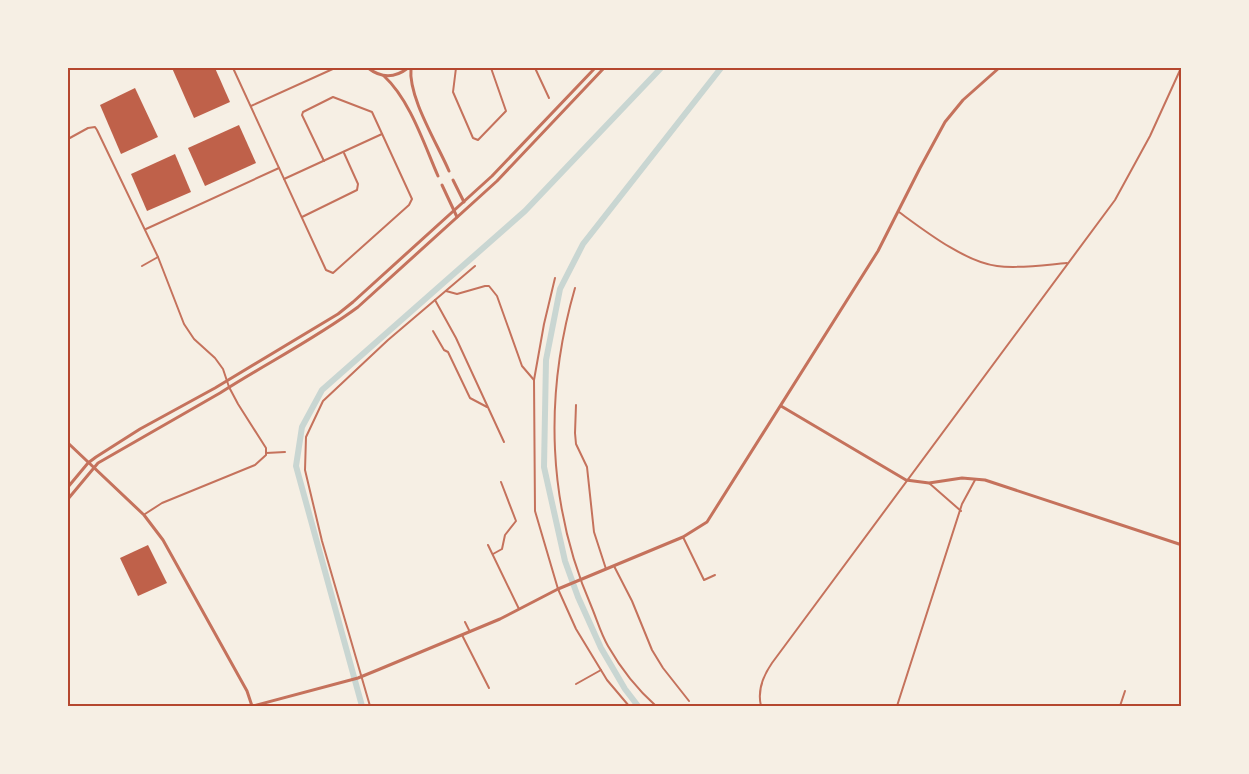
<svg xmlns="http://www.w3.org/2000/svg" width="1249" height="774" viewBox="0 0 1249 774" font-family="'Exo 2',sans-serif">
<rect width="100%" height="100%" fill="#f6efe4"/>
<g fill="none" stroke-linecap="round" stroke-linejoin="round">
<g stroke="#c9d6d2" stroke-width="6">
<path d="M 362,706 L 296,466 L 302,427 L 322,390 L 525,211 L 661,68"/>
<path d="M 638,706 L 625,689 L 601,648 L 578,597 L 565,561 L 544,467 L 546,360 L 560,289 L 583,244 L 721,68"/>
</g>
</g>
<g fill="#bf614a">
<path d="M 172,68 L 215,68 L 230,102 L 194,118 Z"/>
<path d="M 135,88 L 158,137 L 121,154 L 100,105 Z"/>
<path d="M 239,125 L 256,163 L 205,186 L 188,148 Z"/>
<path d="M 175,154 L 191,192 L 147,211 L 131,174 Z"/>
<path d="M 148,545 L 167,583 L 138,596 L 120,558 Z"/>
</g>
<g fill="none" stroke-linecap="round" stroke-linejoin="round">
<g stroke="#c5725c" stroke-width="2">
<path d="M 233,68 L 326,270 L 333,273 L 409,205 L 412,199 L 372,112 L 333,97 L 303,112 L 302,115 L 324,161"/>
<path d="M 456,68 L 453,92 L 473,138 L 478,140 L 506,111 L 491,68"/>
<path d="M 535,68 L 549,98"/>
<path d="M 251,106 L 335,68"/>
<path d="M 68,139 L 88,128 L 95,127 L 97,130 L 158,257 L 184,324 L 194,339 L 215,358 L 223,369 L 229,387 L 238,404 L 266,448 L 266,455 L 255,465 L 162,503 L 145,514"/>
<path d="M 284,179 L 382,134"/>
<path d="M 899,212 C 925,231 965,262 997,266 C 1019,269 1044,265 1067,263"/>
<path d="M 302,217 L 357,190 L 358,184 L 344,153"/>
<path d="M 146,229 L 279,168"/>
<path d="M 142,266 L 158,257"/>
<path d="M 555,278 L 544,324 L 534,380 L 535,511 L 558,589 L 576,629 L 607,680 L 629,706"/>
<path d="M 575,288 C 544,395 547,505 592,608 C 597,620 601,634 608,646 C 620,667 638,690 656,706"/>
<path d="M 446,291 L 457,294 L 485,286 L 489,286 L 497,296 L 522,366 L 534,380"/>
<path d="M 435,300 L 456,338 L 504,442"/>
<path d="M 433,331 L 444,350 L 448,352 L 470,398 L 487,407"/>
<path d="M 576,405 L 575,433 L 576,444 L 587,467 L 594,532 L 606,569"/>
<path d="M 266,453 L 285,452"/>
<path d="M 929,483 L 961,511"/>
<path d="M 683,537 L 704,580 L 715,575"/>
<path d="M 488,545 L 519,609"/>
<path d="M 493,554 L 502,549 L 505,535 L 516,521 L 501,482"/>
<path d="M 614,566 L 632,601 L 652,650 L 663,668 L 689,701"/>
<path d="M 465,622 L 470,632"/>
<path d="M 462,635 L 489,688"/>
<path d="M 576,684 L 601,670"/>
<path d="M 370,706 L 322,541 L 305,470 L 306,437 L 323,401 L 388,340 L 475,266"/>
<path d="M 761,706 C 757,690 763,676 772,663 L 1115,200 L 1150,136 L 1181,68"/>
<path d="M 897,706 L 962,504 L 975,480"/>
<path d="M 1120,706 L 1125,691"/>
</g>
<g stroke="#c5725c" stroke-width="3">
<path d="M 368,68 C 381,78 395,78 408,68"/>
<path d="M 411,68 C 408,97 437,143 449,171"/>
<path d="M 384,76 C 410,100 424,144 438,176"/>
<path d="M 453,180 L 464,202"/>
<path d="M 442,185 L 457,217"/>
<path d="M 781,406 L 906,480 L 929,483 L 962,478 L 985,480 L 1182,545"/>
<path d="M 68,443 L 144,515 L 163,540 L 247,691 L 252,706"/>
<path d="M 68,487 L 88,463 L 96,457 L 140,429 L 215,388 L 338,314 L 353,302 L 492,176 L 595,68"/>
<path d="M 68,499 L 98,463 L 220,393 C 265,364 315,339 358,307 L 497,181 L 604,68"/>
<path d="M 253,706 L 358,678 L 380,669 L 500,619 L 558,589 L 683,537 L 707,522 L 878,251 L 920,168 L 945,122 L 963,100 L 999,68"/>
</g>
</g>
<rect width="1249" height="774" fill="none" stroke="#f6efe4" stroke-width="138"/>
<rect x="69" y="69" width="1111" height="636" fill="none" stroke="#b5482f" stroke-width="2"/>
</svg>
